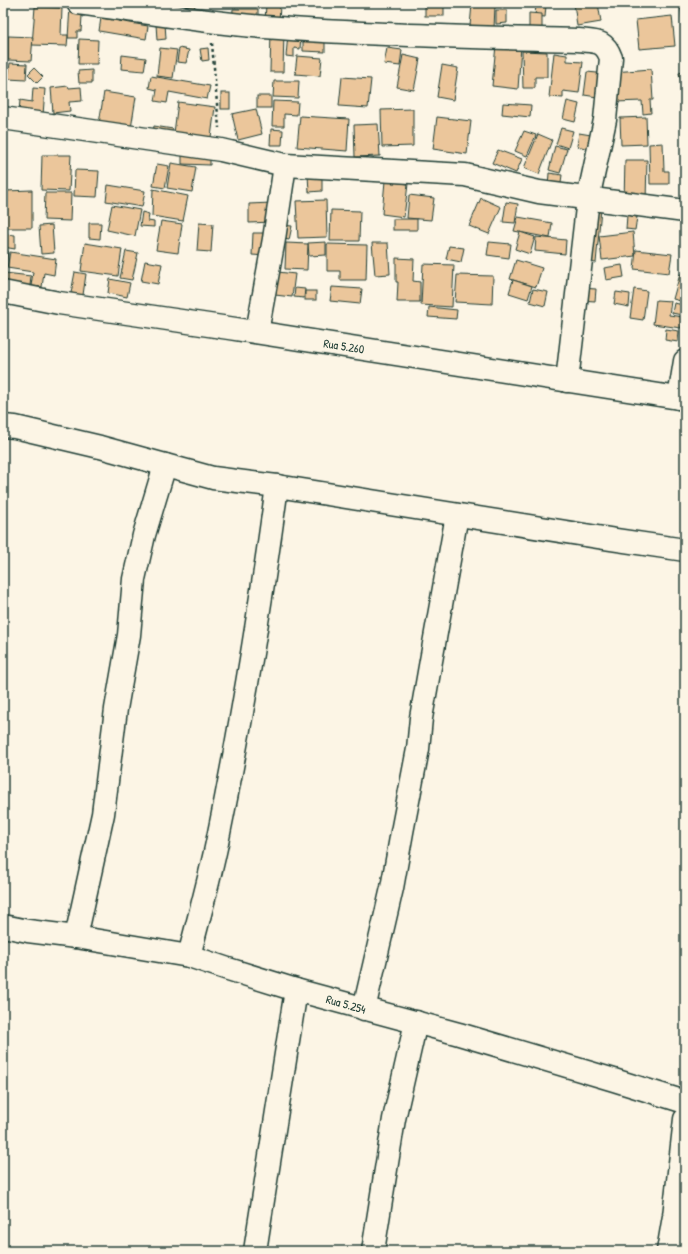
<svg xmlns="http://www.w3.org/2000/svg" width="688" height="1254" viewBox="0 0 688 1254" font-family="'Patrick Hand',sans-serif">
<rect width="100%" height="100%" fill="#fcf5e5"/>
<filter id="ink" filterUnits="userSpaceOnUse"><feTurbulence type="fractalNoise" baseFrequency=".025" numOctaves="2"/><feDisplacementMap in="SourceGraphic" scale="8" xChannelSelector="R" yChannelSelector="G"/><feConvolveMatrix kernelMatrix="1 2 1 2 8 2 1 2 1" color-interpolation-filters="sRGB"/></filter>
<g filter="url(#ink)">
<g fill="#ebc69b" stroke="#1f3d34">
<path d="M 184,3 L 195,3 L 194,15 L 185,15 L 186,4 Z"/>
<path d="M 266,3 L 280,3 L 279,24 L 265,23 Z"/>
<rect x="425" y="3" width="19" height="13"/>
<path d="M 574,3 L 598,3 L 601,22 L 577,26 Z"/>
<path d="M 680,3 L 685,3 L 685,37 Z"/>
<path d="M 472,4 L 495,6 L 494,28 L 470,26 Z"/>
<path d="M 536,4 L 546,5 L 545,17 L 535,16 Z"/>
<path d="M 70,6 L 85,7 L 85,16 L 82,16 L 81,31 L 77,31 L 77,38 L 68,38 Z"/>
<path d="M 35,7 L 62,8 L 61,35 L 68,35 L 67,46 L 32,45 Z"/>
<path d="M 233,9 L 258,9 L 258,23 L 232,23 Z"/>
<path d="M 496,10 L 507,10 L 507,23 L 496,24 Z"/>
<path d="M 529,13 L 542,14 L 542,28 L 529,28 Z"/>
<path d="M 672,16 L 675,46 L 639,49 L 636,20 Z"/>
<path d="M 101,18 L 148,26 L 146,39 L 99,31 Z"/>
<path d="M 165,23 L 166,39 L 157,40 L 156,24 Z"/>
<path d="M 271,31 L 284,31 L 283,72 L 270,72 Z"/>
<path d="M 288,34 L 301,35 L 300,49 L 294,48 L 294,57 L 286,56 Z"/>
<path d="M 8,36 L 33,37 L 31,61 L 8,60 Z"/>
<path d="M 303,36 L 325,36 L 325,52 L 303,51 Z"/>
<path d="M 79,39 L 98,40 L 97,64 L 78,64 Z"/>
<path d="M 496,45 L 521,46 L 518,89 L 492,86 Z"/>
<path d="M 160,48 L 177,50 L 173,78 L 157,76 Z"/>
<path d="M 179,48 L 189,50 L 186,63 L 177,62 Z"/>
<path d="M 208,48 L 209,60 L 202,61 L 200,49 Z"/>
<path d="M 387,48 L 402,50 L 400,66 L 384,64 Z"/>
<path d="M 522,51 L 547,52 L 547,77 L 535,77 L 535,88 L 523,88 Z"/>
<path d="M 554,53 L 567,55 L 567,61 L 583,62 L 579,93 L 563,91 L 563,98 L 549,97 Z"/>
<path d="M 122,55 L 146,58 L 144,71 L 121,69 Z"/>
<path d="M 403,55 L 420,59 L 414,90 L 397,87 Z"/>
<path d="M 297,56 L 322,58 L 320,76 L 295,74 Z"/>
<path d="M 10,63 L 27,64 L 26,80 L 8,79 Z"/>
<path d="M 442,65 L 458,68 L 453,100 L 437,97 Z"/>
<path d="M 34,68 L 43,77 L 37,83 L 28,74 Z"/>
<path d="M 651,69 L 653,100 L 650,100 L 651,113 L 643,114 L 642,101 L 615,102 L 614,72 Z"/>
<path d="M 92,70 L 92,83 L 79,83 L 78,71 Z"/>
<path d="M 685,71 L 685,94 L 679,73 Z"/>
<path d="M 587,72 L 607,74 L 604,98 L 584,95 Z"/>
<path d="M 151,76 L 210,86 L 207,99 L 169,92 L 167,103 L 155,101 L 157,90 L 149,88 Z"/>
<path d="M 342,77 L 371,79 L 368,108 L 339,106 Z"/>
<path d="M 274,81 L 299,81 L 298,98 L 273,97 Z"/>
<path d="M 68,86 L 69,88 L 81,87 L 82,101 L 69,102 L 70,111 L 53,113 L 51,88 Z"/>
<path d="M 33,88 L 45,89 L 43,115 L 19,112 L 20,100 L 32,102 Z"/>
<path d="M 104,92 L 136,97 L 130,135 L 98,130 Z"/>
<rect x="221" y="93" width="9" height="16"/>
<rect x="257" y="96" width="14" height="12"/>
<path d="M 273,101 L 298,102 L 297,115 L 284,114 L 284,126 L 272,126 Z"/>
<path d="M 567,101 L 579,104 L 575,122 L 563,119 Z"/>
<path d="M 178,102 L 215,107 L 211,137 L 174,133 Z"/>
<path d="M 503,103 L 531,105 L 530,117 L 502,114 Z"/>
<path d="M 256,109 L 262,134 L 238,140 L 232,114 Z"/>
<path d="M 413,109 L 413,146 L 382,147 L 381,110 Z"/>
<path d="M 300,116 L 349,119 L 347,151 L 297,147 Z"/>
<path d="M 437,117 L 471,121 L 467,154 L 433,149 Z"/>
<path d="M 646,117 L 647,144 L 621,145 L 620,118 Z"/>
<path d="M 378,124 L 380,156 L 355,157 L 354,125 Z"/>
<path d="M 154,126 L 173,129 L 171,141 L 152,139 Z"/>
<path d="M 561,128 L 573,131 L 568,148 L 556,144 Z"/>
<path d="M 271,129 L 283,130 L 282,145 L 270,145 Z"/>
<path d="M 524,131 L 536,135 L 527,156 L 515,151 Z"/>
<path d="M 579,133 L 597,136 L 594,150 L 577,146 Z"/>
<path d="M 538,134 L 552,140 L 539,174 L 524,168 Z"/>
<path d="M 663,143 L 664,171 L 669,171 L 669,184 L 650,184 L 649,144 Z"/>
<path d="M 555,146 L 567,149 L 560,173 L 549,170 Z"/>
<path d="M 498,150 L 522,159 L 516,173 L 492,163 Z"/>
<path d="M 42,155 L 71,155 L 69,191 L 41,190 Z"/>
<path d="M 182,155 L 210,157 L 210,165 L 182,164 Z"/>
<path d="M 625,160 L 647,160 L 646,201 L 624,201 Z"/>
<path d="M 171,163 L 196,167 L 192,192 L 167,188 Z"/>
<path d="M 157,164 L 169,166 L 165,188 L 153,186 Z"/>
<path d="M 75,170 L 99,171 L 97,197 L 74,196 Z"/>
<path d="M 549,173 L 562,175 L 560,189 L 548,187 Z"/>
<path d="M 322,174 L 322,191 L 309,192 L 308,175 Z"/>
<path d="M 385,181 L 408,184 L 404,217 L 382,214 Z"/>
<path d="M 108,185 L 145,191 L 142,207 L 106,201 Z"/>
<path d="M 153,189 L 188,196 L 183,221 L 152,216 Z"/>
<path d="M 32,190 L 32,228 L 5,228 L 5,191 Z"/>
<path d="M 45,193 L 71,193 L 70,221 L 44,220 Z"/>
<path d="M 409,195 L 434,198 L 431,220 L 407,218 Z"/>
<path d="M 481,198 L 501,207 L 489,234 L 469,226 Z"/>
<path d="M 326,200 L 327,237 L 298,238 L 296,201 Z"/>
<path d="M 506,202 L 518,204 L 515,223 L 503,222 Z"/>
<path d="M 272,203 L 272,222 L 249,223 L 249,204 Z"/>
<path d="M 112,205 L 140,210 L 135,236 L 107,230 Z"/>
<path d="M 587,207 L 601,209 L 596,263 L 582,261 Z"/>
<path d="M 331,210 L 360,211 L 359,241 L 330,241 Z"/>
<path d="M 142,212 L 149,214 L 148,221 L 154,222 L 154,227 L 140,226 Z"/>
<path d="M 627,215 L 637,217 L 635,230 L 626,229 Z"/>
<path d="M 518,217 L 552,223 L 550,238 L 514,231 Z"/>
<rect x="393" y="219" width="24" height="11"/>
<path d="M 161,221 L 182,224 L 178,253 L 156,250 Z"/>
<path d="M 89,223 L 101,223 L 100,239 L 89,238 Z"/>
<path d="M 199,223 L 213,224 L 211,252 L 197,251 Z"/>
<path d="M 52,225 L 54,253 L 41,254 L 39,226 Z"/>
<path d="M 281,225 L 292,226 L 289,240 L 279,238 Z"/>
<path d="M 520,232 L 535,237 L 530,254 L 515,249 Z"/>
<path d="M 633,232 L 635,256 L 602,260 L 599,236 Z"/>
<path d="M 253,233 L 267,233 L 266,256 L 252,255 Z"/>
<path d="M 3,234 L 15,235 L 15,249 L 3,247 Z"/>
<path d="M 536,237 L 566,240 L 565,254 L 535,251 Z"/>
<path d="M 326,242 L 326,255 L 309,256 L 308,243 Z"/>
<path d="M 489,242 L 511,244 L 509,258 L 487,255 Z"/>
<path d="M 85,243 L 122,249 L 118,276 L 81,271 Z"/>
<path d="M 286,243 L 308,244 L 307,270 L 285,269 Z"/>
<path d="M 372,243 L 388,243 L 390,274 L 375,275 Z"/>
<path d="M 327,244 L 367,245 L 366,280 L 340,280 L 340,271 L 327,271 Z"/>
<path d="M 449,246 L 464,248 L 461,262 L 446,259 Z"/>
<path d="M 3,250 L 8,251 L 6,267 L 3,266 Z"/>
<path d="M 636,250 L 672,254 L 669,273 L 634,269 Z"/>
<path d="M 126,251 L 138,253 L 132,280 L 120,278 Z"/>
<path d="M 10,252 L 56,259 L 54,275 L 44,273 L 42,287 L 31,286 L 33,272 L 7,268 Z"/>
<path d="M 396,258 L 414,259 L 413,281 L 420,282 L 420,302 L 397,302 L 398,282 L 396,282 Z"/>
<path d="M 516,260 L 542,268 L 536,287 L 510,279 Z"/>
<path d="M 145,261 L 162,264 L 158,284 L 141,281 Z"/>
<path d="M 423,264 L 454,265 L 452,307 L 421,305 Z"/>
<path d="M 622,265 L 624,277 L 606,280 L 604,268 Z"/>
<path d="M 75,272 L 86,274 L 83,295 L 71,293 Z"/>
<path d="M 278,272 L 295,274 L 292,297 L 275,295 Z"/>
<path d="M 5,273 L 31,276 L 30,286 L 5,284 Z"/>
<path d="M 680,274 L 685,275 L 685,302 L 673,299 Z"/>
<path d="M 457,275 L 493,276 L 492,304 L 455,302 Z"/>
<path d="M 110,279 L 130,283 L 127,297 L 108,293 Z"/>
<path d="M 513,280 L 532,286 L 528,299 L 509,293 Z"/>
<path d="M 332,287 L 362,289 L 360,304 L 330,301 Z"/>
<path d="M 295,288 L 305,289 L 304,298 L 294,297 Z"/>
<path d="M 580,288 L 596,289 L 595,301 L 580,300 Z"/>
<path d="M 533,289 L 548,292 L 545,306 L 530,302 Z"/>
<path d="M 634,289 L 647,291 L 643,320 L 630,318 Z"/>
<rect x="305" y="291" width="11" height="9"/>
<path d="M 616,292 L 630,294 L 629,307 L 614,304 Z"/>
<path d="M 656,300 L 671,301 L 669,315 L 683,317 L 681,328 L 653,324 Z"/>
<path d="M 674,303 L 684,305 L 682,315 L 672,313 Z"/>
<path d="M 429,307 L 457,310 L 456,319 L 428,317 Z"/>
<path d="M 666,329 L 679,331 L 678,342 L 665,340 Z"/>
</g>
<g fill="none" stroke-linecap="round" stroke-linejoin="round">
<defs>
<g id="minor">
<path d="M 78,3 C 140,11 201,22 264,27 C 368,35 473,37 578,40 C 595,42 604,39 611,58 L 605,120 L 588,199 L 567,381"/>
<path d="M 3,118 L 221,150 L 285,165 L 465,175 L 539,192 L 685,211"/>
<path d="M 3,292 L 59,303 L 229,328 L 685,399"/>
<path d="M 257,332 L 274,239 L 285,165"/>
<path d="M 679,398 L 685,361"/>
<path d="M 3,426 L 15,427 L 100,447 L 213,478 L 277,486 L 610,539 L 685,550"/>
<path d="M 3,926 L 28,931 L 76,937 L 189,956 L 225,968 L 296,990 L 459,1034 L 614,1080 L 685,1102"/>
<path d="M 76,937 L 103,814 L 116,709 L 129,635 L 134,579 L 144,535 L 165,465"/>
<path d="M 189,956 C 199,917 210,878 218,838 C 242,722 261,604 277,486"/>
<path d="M 364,1009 L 392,888 L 402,832 L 418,749 L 421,718 L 429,672 L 457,515"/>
<path d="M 255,1251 L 296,990"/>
<path d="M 373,1251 L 394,1119 L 416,1022"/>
<path d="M 668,1251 L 674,1216 L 685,1119"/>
</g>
</defs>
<use href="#minor" stroke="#1f3d34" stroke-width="25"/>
<path stroke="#1f3d34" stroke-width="2.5" stroke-dasharray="3 3" stroke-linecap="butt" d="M 212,43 L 219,128"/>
<use href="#minor" stroke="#fcf5e5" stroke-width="22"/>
</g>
</g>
<g text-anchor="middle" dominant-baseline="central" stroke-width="3" stroke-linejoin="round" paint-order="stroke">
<g font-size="12" fill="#1f3d34" stroke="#fcf5e5">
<text transform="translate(344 346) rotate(9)">Rua 5.260</text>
<text transform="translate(346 1004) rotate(16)">Rua 5.254</text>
</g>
</g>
<rect width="688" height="1254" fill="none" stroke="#fcf5e5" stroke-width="16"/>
<rect x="8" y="8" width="672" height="1238" fill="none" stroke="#1f3d34" stroke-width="1.5" filter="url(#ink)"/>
</svg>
